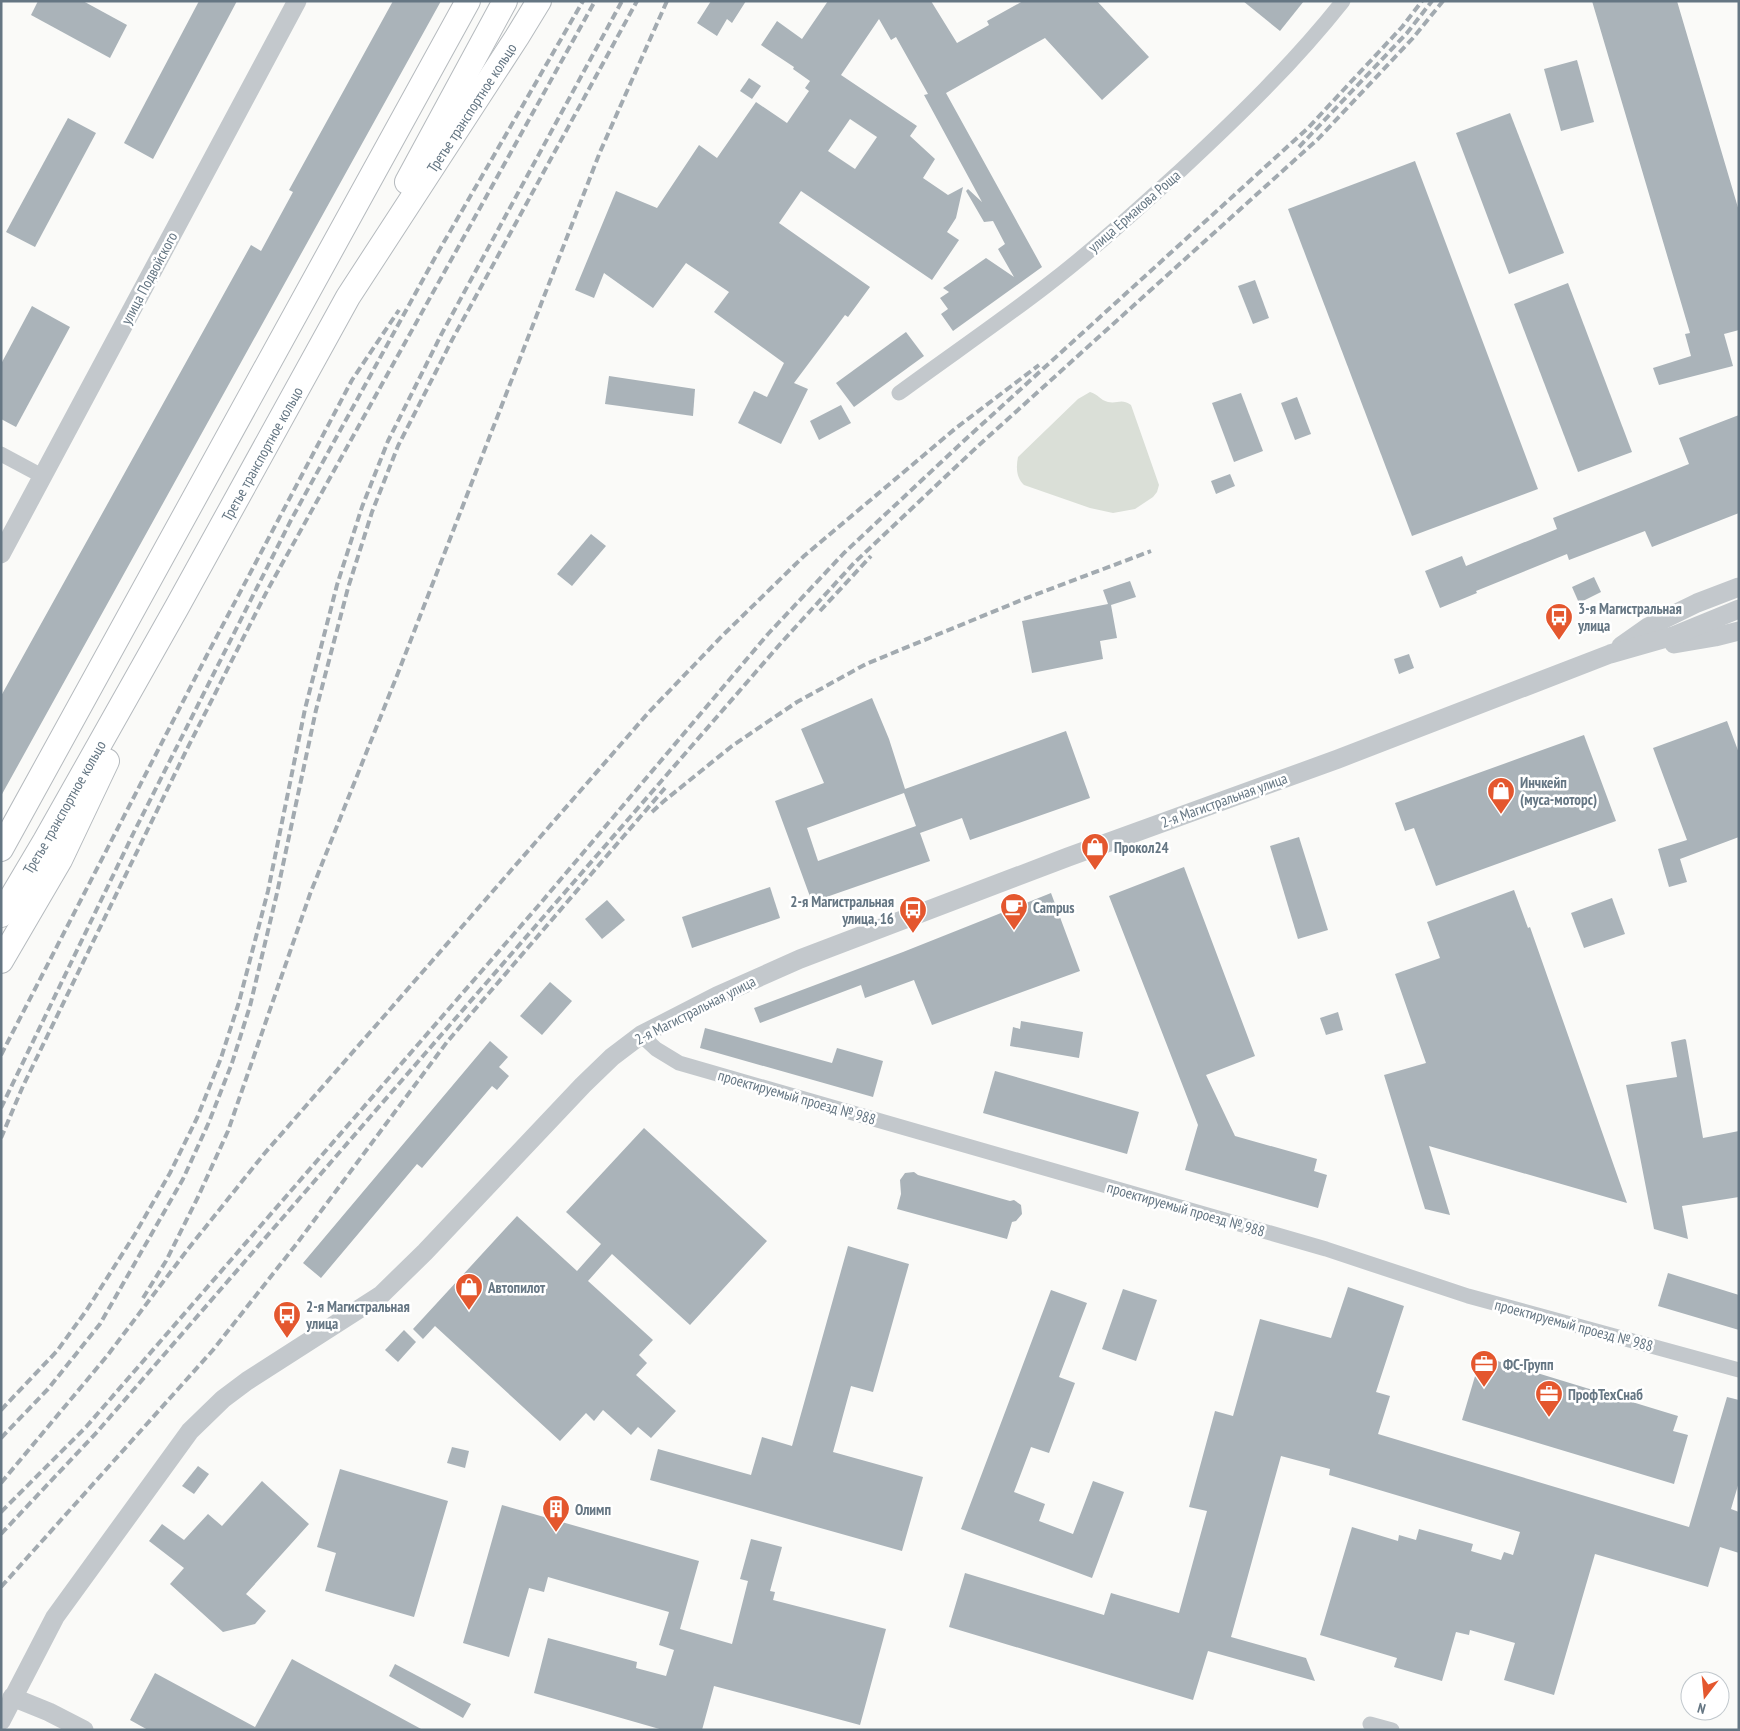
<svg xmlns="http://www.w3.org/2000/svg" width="1740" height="1731" viewBox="0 0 1740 1731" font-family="'PT Sans Narrow',sans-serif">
<rect width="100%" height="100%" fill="#fafaf8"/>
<path fill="#dadfd7" d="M 1090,392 C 1098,394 1100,400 1108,402 C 1118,404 1121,398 1131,405 L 1159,485 L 1157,492 L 1153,497 L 1135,509 L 1113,513 L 1090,508 L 1024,485 C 1016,477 1016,467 1018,457 L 1078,399 Z"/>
<g fill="#aab3b9" fill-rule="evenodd">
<path d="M 38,1 L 83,1 L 127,25 L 110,58 L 31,15 Z"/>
<path d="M 199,1 L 237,1 L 153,159 L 124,143 Z"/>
<path d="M 393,1 L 441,1 L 1,796 L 1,696 L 251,245 L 261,251 L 293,192 L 289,190 Z"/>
<path d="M 711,1 L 746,1 L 732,23 L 727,19 L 717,36 L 697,23 Z"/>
<path d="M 828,1 L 931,1 L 957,43 L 989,25 L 987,21 L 1023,1 L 1097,1 L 1149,57 L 1102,100 L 1045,38 L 946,93 L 1042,267 L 953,331 L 941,314 L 948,309 L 940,298 L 949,292 L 943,288 L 986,258 L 1014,277 L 998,249 L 1005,244 L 993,221 L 984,222 L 966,191 L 968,189 L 982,202 L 924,95 L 928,94 L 896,37 L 891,40 L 879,19 L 841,75 L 917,126 L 910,136 L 935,159 L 923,178 L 948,195 L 963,187 L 956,218 L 947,232 L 959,240 L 932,280 L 801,191 L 779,223 L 870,287 L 848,317 L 845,315 L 794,383 L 808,389 L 781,444 L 738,423 L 754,391 L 767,397 L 784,363 L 714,312 L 729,292 L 686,263 L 653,308 L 604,273 L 594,298 L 575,290 L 616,191 L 657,208 L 699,145 L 717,158 L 756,102 L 787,123 L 809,91 L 805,88 L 810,81 L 793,69 L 794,67 L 761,45 L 777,21 L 802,39 ZM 850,119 L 877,137 L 855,169 L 828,151 Z"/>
<path d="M 1243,1 L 1304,1 L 1280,31 Z"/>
<path d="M 1592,1 L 1677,1 L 1739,211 L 1739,330 L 1724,334 L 1733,366 L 1659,385 L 1653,368 L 1691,356 L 1685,334 L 1690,333 Z"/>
<path d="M 1577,60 L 1594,122 L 1561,131 L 1544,69 Z"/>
<path d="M 749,78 L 761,86 L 752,99 L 740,91 Z"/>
<path d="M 1510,113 L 1564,253 L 1509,274 L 1456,133 Z"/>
<path d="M 68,118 L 96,133 L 35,247 L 6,232 Z"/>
<path d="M 1415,161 L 1538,489 L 1412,536 L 1288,209 Z"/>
<path d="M 1255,280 L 1269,318 L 1253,324 L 1238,286 Z"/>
<path d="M 1568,283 L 1632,452 L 1578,472 L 1514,304 Z"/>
<path d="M 32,306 L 70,327 L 16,427 L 1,419 L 1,364 Z"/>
<path d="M 906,332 L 924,356 L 854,407 L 836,383 Z"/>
<path d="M 609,376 L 695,389 L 693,416 L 605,404 Z"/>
<path d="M 1241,393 L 1263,451 L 1234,462 L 1212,403 Z"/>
<path d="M 1297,397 L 1311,434 L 1295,440 L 1281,403 Z"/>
<path d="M 841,405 L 851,423 L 819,440 L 810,421 Z"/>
<path d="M 1739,415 L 1739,513 L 1652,547 L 1645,531 L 1569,560 L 1567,554 L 1476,591 L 1477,593 L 1440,608 L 1425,571 L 1462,556 L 1466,566 L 1557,529 L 1553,518 L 1689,464 L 1679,438 Z"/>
<path d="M 1230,474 L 1235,486 L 1216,494 L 1211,481 Z"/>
<path d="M 591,534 L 606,546 L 572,586 L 557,574 Z"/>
<path d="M 1594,577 L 1601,592 L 1579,603 L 1572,587 Z"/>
<path d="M 1130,581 L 1136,597 L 1111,605 L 1117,638 L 1100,641 L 1103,659 L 1032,673 L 1022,621 L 1108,604 L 1103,590 Z"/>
<path d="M 1409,654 L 1414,668 L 1399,674 L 1394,659 Z"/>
<path d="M 872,698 L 889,739 L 905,789 L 1066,731 L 1090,798 L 970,840 L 962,818 L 920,833 L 930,861 L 812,902 L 775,801 L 824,783 L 801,729 ZM 904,793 L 916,826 L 818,861 L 807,828 Z"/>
<path d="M 1727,721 L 1739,753 L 1739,837 L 1680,859 L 1687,882 L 1669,887 L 1658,849 L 1687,840 L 1653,748 Z"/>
<path d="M 1584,735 L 1616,821 L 1436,886 L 1414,828 L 1405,831 L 1395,803 Z"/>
<path d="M 1299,837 L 1328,930 L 1298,939 L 1270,846 Z"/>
<path d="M 1184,867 L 1255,1056 L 1206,1075 L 1235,1136 L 1317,1159 L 1314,1171 L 1327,1175 L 1318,1208 L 1185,1170 L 1198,1125 L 1109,896 Z"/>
<path d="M 770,887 L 780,918 L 692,948 L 682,917 Z"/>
<path d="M 1514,890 L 1528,928 L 1530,927 L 1627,1203 L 1429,1146 L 1450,1215 L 1425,1209 L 1384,1075 L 1426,1063 L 1395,974 L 1440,958 L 1427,922 Z"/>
<path d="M 1051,893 L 1080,971 L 932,1025 L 914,980 L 865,998 L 861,985 L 760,1023 L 754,1008 L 903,952 Z"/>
<path d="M 1612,898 L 1625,934 L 1584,948 L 1571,913 Z"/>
<path d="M 607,900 L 625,920 L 602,939 L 585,919 Z"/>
<path d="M 550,982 L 572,1001 L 542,1035 L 520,1016 Z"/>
<path d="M 1338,1012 L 1343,1030 L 1326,1035 L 1320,1018 Z"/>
<path d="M 1021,1021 L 1083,1032 L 1079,1058 L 1010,1046 L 1013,1027 L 1020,1029 Z"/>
<path d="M 705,1028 L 832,1063 L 837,1048 L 883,1061 L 873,1097 L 700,1048 Z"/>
<path d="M 1685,1039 L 1686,1040 L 1703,1138 L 1739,1131 L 1739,1197 L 1682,1206 L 1688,1239 L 1654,1229 L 1626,1085 L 1677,1077 L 1671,1042 Z"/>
<path d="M 490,1041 L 508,1057 L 499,1067 L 509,1076 L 497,1090 L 492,1086 L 422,1168 L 417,1164 L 321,1278 L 303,1263 Z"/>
<path d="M 995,1071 L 1139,1112 L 1127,1154 L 983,1113 Z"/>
<path d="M 644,1128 L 767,1241 L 690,1325 L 612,1254 L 588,1281 L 653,1340 L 639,1355 L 647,1363 L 636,1375 L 676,1411 L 651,1438 L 638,1427 L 631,1435 L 603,1410 L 594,1421 L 586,1413 L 560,1441 L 435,1326 L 423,1339 L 413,1329 L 517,1216 L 577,1271 L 601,1244 L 566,1212 Z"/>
<path d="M 914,1172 L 918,1175 L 1010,1201 L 1014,1200 L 1021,1205 L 1022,1214 L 1016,1221 L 1012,1222 L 1007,1239 L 897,1209 L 901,1194 L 900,1180 L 905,1173 Z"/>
<path d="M 848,1246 L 909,1264 L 873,1392 L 851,1386 L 833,1452 L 923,1477 L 902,1551 L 650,1480 L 658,1449 L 751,1475 L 762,1437 L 792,1446 Z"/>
<path d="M 1668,1273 L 1739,1295 L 1739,1330 L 1658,1306 Z"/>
<path d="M 1348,1287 L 1404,1306 L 1376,1392 L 1390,1396 L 1378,1434 L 1689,1527 L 1727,1397 L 1739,1400 L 1739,1482 L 1731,1509 L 1739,1512 L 1739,1553 L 1720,1547 L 1708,1587 L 1595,1554 L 1554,1695 L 1504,1680 L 1515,1643 L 1470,1630 L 1469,1635 L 1456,1632 L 1442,1681 L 1394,1667 L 1397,1658 L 1320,1635 L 1352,1527 L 1398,1541 L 1399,1535 L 1416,1540 L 1419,1529 L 1473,1544 L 1471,1551 L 1501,1560 L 1504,1552 L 1513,1555 L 1520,1532 L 1329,1475 L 1330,1469 L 1281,1456 L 1231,1637 L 1306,1658 L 1315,1681 L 1208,1651 L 1193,1700 L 949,1627 L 965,1573 L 1104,1615 L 1111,1593 L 1179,1613 L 1207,1511 L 1189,1507 L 1215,1411 L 1233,1416 L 1260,1319 L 1331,1338 Z"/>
<path d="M 1123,1289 L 1157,1300 L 1136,1361 L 1102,1349 Z"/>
<path d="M 1051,1290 L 1087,1303 L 1059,1377 L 1075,1383 L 1049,1453 L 1031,1447 L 1014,1492 L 1045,1504 L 1039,1521 L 1073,1534 L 1093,1481 L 1124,1492 L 1092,1578 L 961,1529 Z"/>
<path d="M 404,1330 L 416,1342 L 398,1362 L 385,1350 Z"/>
<path d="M 1481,1356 L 1678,1416 L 1673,1431 L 1688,1435 L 1674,1484 L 1462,1420 Z"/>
<path d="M 452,1447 L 469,1451 L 465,1468 L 447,1463 Z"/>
<path d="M 198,1466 L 209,1474 L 194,1494 L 182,1486 Z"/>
<path d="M 340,1469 L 448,1501 L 414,1617 L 325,1591 L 336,1553 L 317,1547 Z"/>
<path d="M 262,1481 L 309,1524 L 246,1594 L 266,1611 L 255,1624 L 223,1632 L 170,1584 L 184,1568 L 149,1541 L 162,1524 L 184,1540 L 208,1514 L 222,1526 Z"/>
<path d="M 502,1505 L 699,1561 L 680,1629 L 732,1644 L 748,1581 L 740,1579 L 751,1539 L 782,1547 L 770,1591 L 775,1592 L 773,1600 L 886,1629 L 860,1725 L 714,1686 L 702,1730 L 663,1730 L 534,1693 L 548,1638 L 637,1662 L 636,1668 L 666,1676 L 674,1650 L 659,1645 L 669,1612 L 548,1577 L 544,1592 L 529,1588 L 509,1657 L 463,1643 Z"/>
<path d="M 292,1659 L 423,1730 L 148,1730 L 130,1720 L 155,1673 L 255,1727 Z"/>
<path d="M 395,1664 L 471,1704 L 463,1718 L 389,1676 Z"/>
</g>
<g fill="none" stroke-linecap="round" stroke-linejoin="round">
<defs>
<g id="primary">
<path d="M 407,182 L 505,1"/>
<path d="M 1,849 L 468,1"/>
<path id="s1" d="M 1,915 L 45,841 L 177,607 L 348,297 L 517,37 L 539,1"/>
<path d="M 1,961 L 60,860 L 107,761"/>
</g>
</defs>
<use href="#primary" stroke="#b5babe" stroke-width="26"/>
<g stroke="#c3c8cc" stroke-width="15">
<path d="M 899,393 C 948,357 998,323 1046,286 C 1093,250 1137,210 1181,170 C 1238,117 1294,63 1343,1"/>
<path d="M 1,454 L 42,476"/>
<path d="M 641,1035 L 656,1049 L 679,1063 L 1326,1249 L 1468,1296 L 1739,1370"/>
<path d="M 1370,1724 L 1392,1730"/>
</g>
<g stroke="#c3c8cc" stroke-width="19">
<path d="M 1,554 L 297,1"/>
<path d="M 1674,644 L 1715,637 L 1739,631"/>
<path d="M 1621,646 L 1648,627 L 1697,603 L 1739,587"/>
<path d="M 12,1697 L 49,1712 L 84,1730"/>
<path d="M 1,1721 L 55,1617 L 190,1431 L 223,1399 L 247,1381 L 381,1295 L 425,1252 L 583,1085 L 612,1057 L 641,1035 L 717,996 L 800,959 L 1068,857 L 1338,759 L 1610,654 L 1673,636 L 1739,609"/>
</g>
<use href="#primary" stroke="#fff" stroke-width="24"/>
<g stroke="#a2aab0" stroke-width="4" stroke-dasharray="8 4" stroke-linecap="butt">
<path d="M 1299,147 L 1407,33 L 1432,1"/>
<path d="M 820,611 L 871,556"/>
<path d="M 652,812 L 664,801 L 732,746 L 797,702 L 866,664 L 1024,599 L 1151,551"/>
<path d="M 1,1055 L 207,655 L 352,380 L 399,310"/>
<path d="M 1,1108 L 134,832 L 291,520 L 437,254 L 583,1"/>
<path d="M 1,1138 L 23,1086 L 91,946 L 187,749 L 267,591 L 595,1"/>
<path d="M 143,1298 L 166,1261 L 198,1197 L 228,1131 L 310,894 L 398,673 L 600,152 L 667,1"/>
<path d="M 1,1410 L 57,1351 L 86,1311 L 135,1234 L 170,1173 L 197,1118 L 221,1058 L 239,1002 L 268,891 L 305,709 L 337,585 L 362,507 L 388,441 L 441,335 L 622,1"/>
<path d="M 1,1438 L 48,1389 L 100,1324 L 183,1179 L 209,1122 L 232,1063 L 250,1006 L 277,893 L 316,710 L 348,588 L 372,512 L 398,446 L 452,340 L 637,1"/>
<path d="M 1,1483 L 107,1356 L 188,1249 L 264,1154 L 649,712 L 722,636 L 804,556 L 956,428 L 1039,365"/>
<path d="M 1,1512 L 86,1427 L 539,905 L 768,634 L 844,553 L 968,437 L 1308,128 L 1402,27 L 1422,1"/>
<path d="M 1,1534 L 97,1432 L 781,643 L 854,563 L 978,446 L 1318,139 L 1413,38 L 1443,1"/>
<path d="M 1,1587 L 213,1350 L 298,1242 L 447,1042 L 665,788"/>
</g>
</g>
<defs>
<symbol id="bus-pin" viewBox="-11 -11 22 30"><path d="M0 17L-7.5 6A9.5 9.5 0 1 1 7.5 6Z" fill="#e4572e" stroke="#fff"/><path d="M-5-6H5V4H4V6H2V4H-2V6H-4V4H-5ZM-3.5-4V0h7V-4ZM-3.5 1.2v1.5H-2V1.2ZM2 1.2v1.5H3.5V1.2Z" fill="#fff"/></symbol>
<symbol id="shop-pin" viewBox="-11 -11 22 30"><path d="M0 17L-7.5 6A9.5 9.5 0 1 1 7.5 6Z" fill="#e4572e" stroke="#fff"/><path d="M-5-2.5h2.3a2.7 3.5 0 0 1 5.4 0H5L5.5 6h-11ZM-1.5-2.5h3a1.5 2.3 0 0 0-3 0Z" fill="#fff"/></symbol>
<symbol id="cafe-pin" viewBox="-11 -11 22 30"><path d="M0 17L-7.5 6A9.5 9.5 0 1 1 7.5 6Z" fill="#e4572e" stroke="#fff"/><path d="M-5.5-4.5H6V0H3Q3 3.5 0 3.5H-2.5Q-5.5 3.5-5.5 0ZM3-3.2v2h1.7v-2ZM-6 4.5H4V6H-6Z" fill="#fff"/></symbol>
<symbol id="office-pin" viewBox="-11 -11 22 30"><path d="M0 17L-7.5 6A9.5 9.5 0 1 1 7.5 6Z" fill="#e4572e" stroke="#fff"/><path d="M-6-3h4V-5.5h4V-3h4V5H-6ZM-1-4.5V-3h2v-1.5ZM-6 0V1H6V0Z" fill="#fff"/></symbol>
<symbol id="building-pin" viewBox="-11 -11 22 30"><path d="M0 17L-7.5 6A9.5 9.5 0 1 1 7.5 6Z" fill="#e4572e" stroke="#fff"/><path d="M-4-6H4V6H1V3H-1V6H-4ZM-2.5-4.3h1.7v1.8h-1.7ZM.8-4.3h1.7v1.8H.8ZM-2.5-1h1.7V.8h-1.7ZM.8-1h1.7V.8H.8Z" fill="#fff"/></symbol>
</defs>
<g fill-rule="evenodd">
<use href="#bus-pin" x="1543" y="601" width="32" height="43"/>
<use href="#shop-pin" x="1485" y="775" width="32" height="43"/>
<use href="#shop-pin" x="1079" y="831" width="32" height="43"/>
<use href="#cafe-pin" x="998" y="891" width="32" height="43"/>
<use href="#bus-pin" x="897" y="894" width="32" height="43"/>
<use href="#shop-pin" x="453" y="1271" width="32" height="43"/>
<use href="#bus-pin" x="271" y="1299" width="32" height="43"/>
<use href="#office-pin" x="1468" y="1348" width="32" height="43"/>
<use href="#office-pin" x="1533" y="1378" width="32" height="43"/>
<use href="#building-pin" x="540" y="1493" width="32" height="43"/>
</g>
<g text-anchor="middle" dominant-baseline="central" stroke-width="5" stroke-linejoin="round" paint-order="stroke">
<g font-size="15" fill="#657683" stroke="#fff">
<text stroke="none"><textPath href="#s1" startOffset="935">Третье транспортное кольцо</textPath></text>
<text transform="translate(1134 211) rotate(-41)">улица Ермакова Роща</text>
<text transform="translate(149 278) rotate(-62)">улица Подвойского</text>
<text stroke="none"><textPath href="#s1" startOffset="530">Третье транспортное кольцо</textPath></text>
<text transform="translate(1224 800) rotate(-20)">2-я Магистральная улица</text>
<text stroke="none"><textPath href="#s1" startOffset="125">Третье транспортное кольцо</textPath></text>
<text transform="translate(695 1010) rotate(-27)">2-я Магистральная улица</text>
<text transform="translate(797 1097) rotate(16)">проектируемый проезд № 988</text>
<text transform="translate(1186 1209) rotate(16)">проектируемый проезд № 988</text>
<text transform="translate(1574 1325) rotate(15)">проектируемый проезд № 988</text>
</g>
<g font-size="15" font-weight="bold" fill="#657683" stroke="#fff" text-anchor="start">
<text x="1578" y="608">3-я Магистральная<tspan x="1578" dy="17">улица</tspan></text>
<text x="1520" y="782">Инчкейп<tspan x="1520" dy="17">(муса-моторс)</tspan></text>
<text x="1114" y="847">Прокол24</text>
<text x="894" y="901" text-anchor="end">2-я Магистральная<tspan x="894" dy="17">улица, 16</tspan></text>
<text x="1033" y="907">Campus</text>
<text x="488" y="1287">Автопилот</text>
<text x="306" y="1306">2-я Магистральная<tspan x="306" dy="17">улица</tspan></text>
<text x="1503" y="1364">ФС-Групп</text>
<text x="1568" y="1394">ПрофТехСнаб</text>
<text x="575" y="1509">Олимп</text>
</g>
</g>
<rect width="1740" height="1731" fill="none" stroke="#657683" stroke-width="5"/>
<g transform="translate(1705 1696) rotate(196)"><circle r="24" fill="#ffffff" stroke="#c1c8cd"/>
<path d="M0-4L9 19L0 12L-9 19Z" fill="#e4572e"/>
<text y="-8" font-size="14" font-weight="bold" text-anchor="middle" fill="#657683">N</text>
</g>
</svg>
